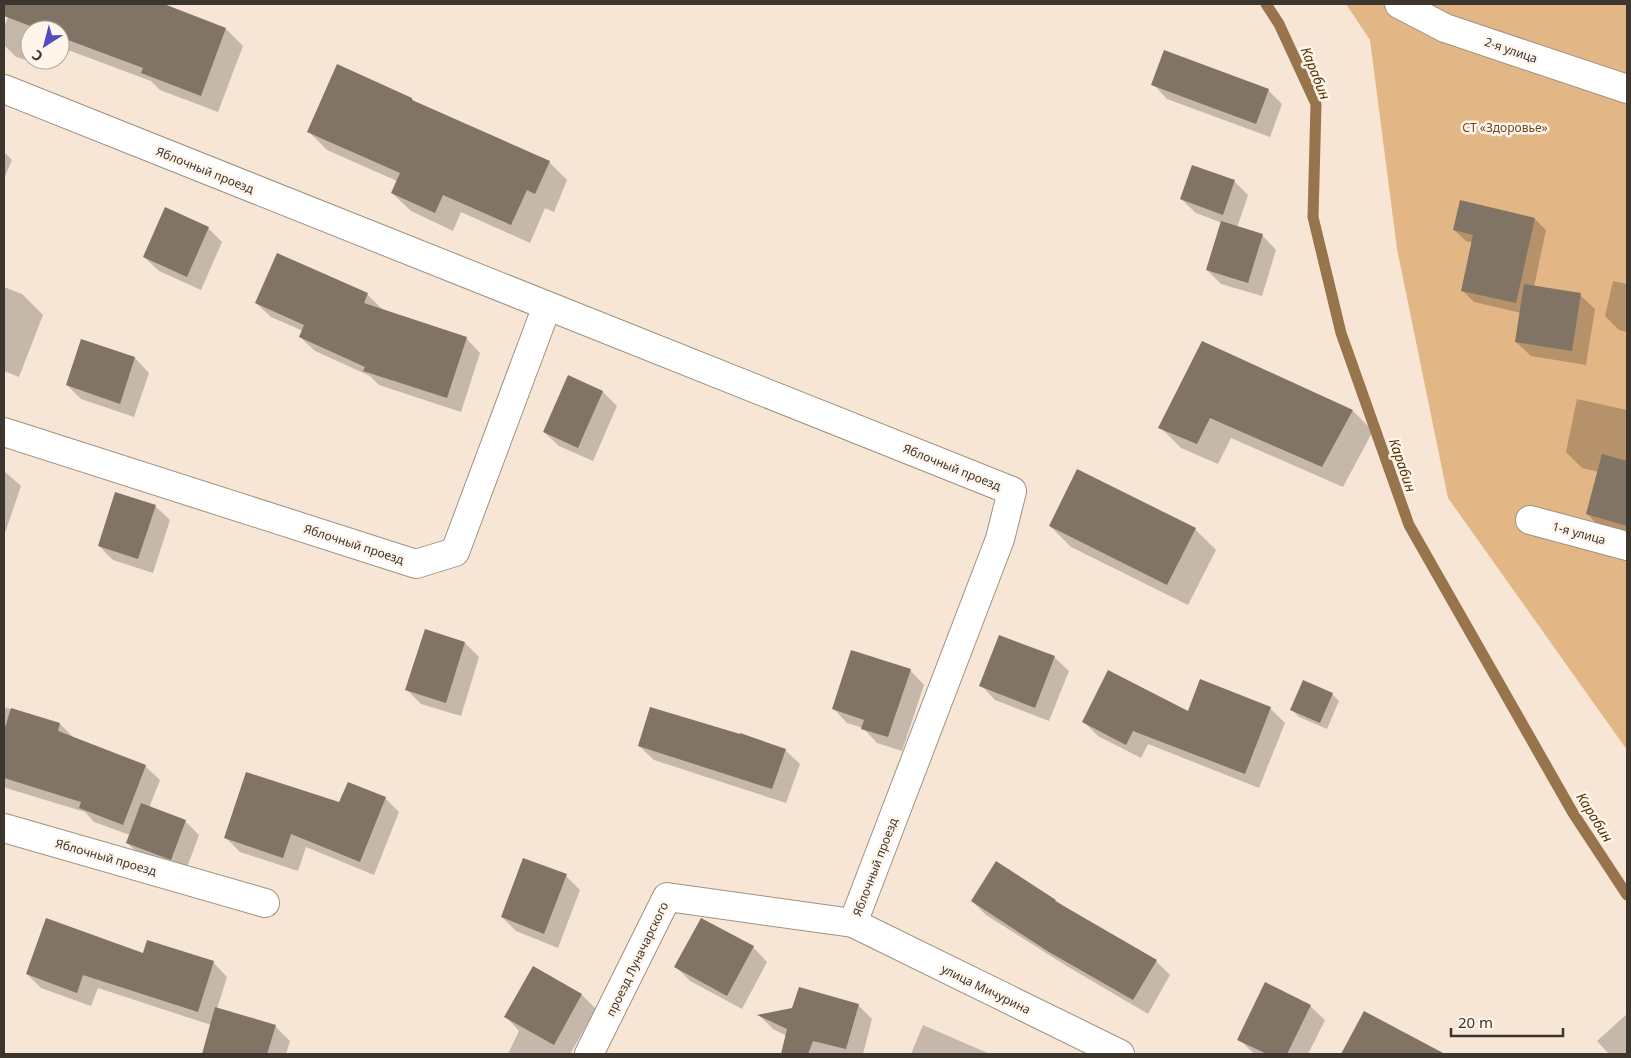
<svg xmlns="http://www.w3.org/2000/svg" width="1631" height="1058" viewBox="0 0 1631 1058" font-family="'Noto Sans',sans-serif">
<rect width="100%" height="100%" fill="#f7e6d5"/>
<path fill="#e3b785" d="M 1346,4 L 1627,4 L 1627,750 L 1448,498 L 1397,249 L 1370,40 Z"/>
<g fill="#0003">
<path d="M 4,4 L 158,4 L 226,29 L 243,46 L 218,112 L 160,90 L 151,81 L 60,47 L 60,30 L 30,30 L 30,60 L 55,60 L 52,68 L 16,57 L 4,45 L 4,28 L 10,11 L 4,9 Z"/>
<path d="M 1153,84 L 1268,90 L 1282,104 L 1270,137 L 1167,99 Z"/>
<path d="M 412,99 L 416,103 L 549,162 L 567,180 L 554,212 L 545,208 L 530,243 L 461,212 L 453,231 L 411,211 L 392,193 L 397,181 L 327,150 L 308,131 Z"/>
<path d="M 4,152 L 12,160 L 4,179 Z"/>
<path d="M 1234,181 L 1248,195 L 1237,228 L 1262,235 L 1276,250 L 1262,296 L 1221,284 L 1207,270 L 1222,223 L 1196,213 L 1181,199 Z"/>
<path d="M 1535,219 L 1546,230 L 1534,287 L 1580,295 L 1595,309 L 1586,365 L 1531,356 L 1516,342 L 1521,313 L 1474,302 L 1463,291 L 1473,243 L 1466,241 L 1454,230 Z"/>
<path d="M 208,228 L 222,242 L 201,290 L 159,271 L 144,257 Z"/>
<path d="M 278,255 L 368,295 L 382,309 L 381,310 L 466,338 L 480,353 L 461,412 L 379,385 L 370,376 L 315,351 L 300,337 L 303,331 L 271,317 L 256,303 Z"/>
<path d="M 1613,281 L 1627,284 L 1627,332 L 1619,330 L 1605,316 Z"/>
<path d="M 4,287 L 22,294 L 43,315 L 19,377 L 4,371 Z"/>
<path d="M 82,340 L 135,358 L 149,373 L 134,417 L 81,399 L 67,385 Z"/>
<path d="M 1202,343 L 1353,411 L 1373,431 L 1343,487 L 1231,438 L 1218,464 L 1181,448 L 1160,427 Z"/>
<path d="M 568,377 L 603,392 L 617,406 L 593,461 L 559,446 L 544,432 Z"/>
<path d="M 1577,399 L 1627,410 L 1627,537 L 1603,530 L 1587,514 L 1599,472 L 1582,468 L 1566,452 Z"/>
<path d="M 4,471 L 21,486 L 4,536 Z"/>
<path d="M 155,506 L 170,520 L 153,573 L 113,560 L 99,546 Z"/>
<path d="M 1050,526 L 1195,529 L 1216,550 L 1188,605 L 1071,547 Z"/>
<path d="M 426,630 L 465,643 L 479,657 L 461,716 L 421,704 L 407,690 Z"/>
<path d="M 1054,657 L 1069,671 L 1049,721 L 995,700 L 981,685 Z"/>
<path d="M 910,670 L 924,685 L 902,751 L 877,743 L 863,728 L 847,723 L 833,708 Z"/>
<path d="M 1332,694 L 1339,701 L 1327,729 L 1299,717 L 1292,710 Z"/>
<path d="M 4,707 L 60,724 L 74,738 L 145,766 L 160,780 L 149,808 L 185,821 L 199,835 L 185,873 L 142,857 L 127,843 L 130,835 L 94,822 L 85,812 L 6,788 L 4,785 Z"/>
<path d="M 1270,708 L 1285,723 L 1259,788 L 1148,744 L 1141,758 L 1098,736 L 1084,722 L 1188,713 Z"/>
<path d="M 639,746 L 785,750 L 800,764 L 786,803 L 654,760 Z"/>
<path d="M 385,798 L 399,812 L 374,875 L 306,847 L 298,871 L 240,852 L 226,838 L 340,804 Z"/>
<path d="M 996,863 L 1080,916 L 1156,961 L 1170,975 L 1148,1014 L 1065,965 L 986,915 L 972,901 Z"/>
<path d="M 566,876 L 580,890 L 558,948 L 516,931 L 502,917 Z"/>
<path d="M 753,947 L 767,962 L 742,1009 L 690,981 L 676,967 Z"/>
<path d="M 144,955 L 213,962 L 227,977 L 217,1009 L 275,1026 L 290,1041 L 286,1054 L 203,1054 L 211,1025 L 98,988 L 91,1006 L 41,988 L 27,974 Z"/>
<path d="M 533,968 L 582,995 L 596,1009 L 570,1054 L 508,1054 L 519,1031 L 506,1017 Z"/>
<path d="M 858,1005 L 872,1019 L 863,1054 L 783,1054 L 787,1036 L 773,1029 L 760,1016 Z"/>
<path d="M 1310,1006 L 1325,1020 L 1308,1054 L 1254,1054 L 1239,1039 Z"/>
<path d="M 1627,1014 L 1627,1054 L 1609,1054 L 1597,1041 Z"/>
<path d="M 923,1025 L 990,1054 L 991,1054 L 911,1054 Z"/>
<path d="M 1346,1047 L 1418,1048 L 1418,1054 L 1354,1054 Z"/>
</g>
<g fill="none" stroke-linecap="round" stroke-linejoin="round">
<path stroke="#97744b" stroke-width="11" d="M 1266,4 L 1279,24 L 1316,104 L 1313,217 L 1341,333 L 1409,525 L 1573,813 L 1627,895"/>
</g>
<g fill="#827464">
<path d="M 4,4 L 164,4 L 226,28 L 201,96 L 141,73 L 143,68 L 60,37 L 60,30 L 41,30 L 4,16 Z"/>
<path d="M 1164,50 L 1269,89 L 1256,124 L 1151,85 Z"/>
<path d="M 337,64 L 412,98 L 412,100 L 550,161 L 535,194 L 527,190 L 511,225 L 443,195 L 435,213 L 391,193 L 400,173 L 307,132 Z"/>
<path d="M 1192,165 L 1235,180 L 1223,215 L 1180,199 Z"/>
<path d="M 1460,200 L 1535,218 L 1516,303 L 1461,291 L 1473,235 L 1453,230 Z"/>
<path d="M 165,207 L 209,227 L 187,277 L 143,257 Z"/>
<path d="M 1221,221 L 1263,234 L 1248,283 L 1206,270 Z"/>
<path d="M 277,253 L 368,293 L 364,303 L 467,337 L 447,398 L 363,371 L 365,367 L 299,337 L 304,325 L 255,303 Z"/>
<path d="M 1524,284 L 1581,293 L 1572,351 L 1515,342 Z"/>
<path d="M 81,339 L 135,357 L 120,404 L 66,385 Z"/>
<path d="M 1202,341 L 1353,410 L 1322,467 L 1210,418 L 1197,444 L 1158,428 Z"/>
<path d="M 568,375 L 603,391 L 578,448 L 543,432 Z"/>
<path d="M 1602,454 L 1627,461 L 1627,526 L 1586,514 Z"/>
<path d="M 1077,469 L 1196,528 L 1167,585 L 1049,526 Z"/>
<path d="M 115,492 L 156,505 L 138,559 L 98,546 Z"/>
<path d="M 425,629 L 465,642 L 446,703 L 405,690 Z"/>
<path d="M 999,635 L 1055,656 L 1035,708 L 979,686 Z"/>
<path d="M 851,650 L 911,669 L 888,737 L 861,729 L 864,720 L 832,709 Z"/>
<path d="M 1108,670 L 1188,711 L 1200,679 L 1271,707 L 1245,774 L 1133,731 L 1126,745 L 1082,722 Z"/>
<path d="M 1303,680 L 1333,693 L 1320,723 L 1290,710 Z"/>
<path d="M 650,707 L 740,734 L 740,733 L 786,749 L 772,789 L 638,746 Z"/>
<path d="M 11,708 L 60,723 L 58,731 L 146,765 L 123,825 L 79,808 L 81,802 L 4,778 L 4,731 Z"/>
<path d="M 246,772 L 339,802 L 348,782 L 386,797 L 360,862 L 291,834 L 283,858 L 224,838 Z"/>
<path d="M 141,803 L 186,820 L 171,860 L 126,843 Z"/>
<path d="M 523,858 L 567,874 L 544,934 L 501,917 Z"/>
<path d="M 996,861 L 1056,900 L 1055,901 L 1157,960 L 1133,1000 L 1049,952 L 971,901 Z"/>
<path d="M 46,918 L 143,953 L 147,940 L 214,961 L 198,1012 L 83,975 L 77,993 L 26,974 Z"/>
<path d="M 701,918 L 754,946 L 727,996 L 674,967 Z"/>
<path d="M 533,966 L 582,994 L 554,1045 L 504,1017 Z"/>
<path d="M 1265,982 L 1311,1005 L 1287,1054 L 1267,1054 L 1237,1040 Z"/>
<path d="M 799,987 L 859,1004 L 846,1049 L 813,1041 L 808,1054 L 781,1054 L 787,1029 L 757,1015 L 792,1008 Z"/>
<path d="M 215,1007 L 276,1025 L 267,1054 L 202,1054 Z"/>
<path d="M 1364,1011 L 1445,1054 L 1341,1054 Z"/>
</g>
<g fill="none" stroke-linecap="round" stroke-linejoin="round">
<defs>
<g id="street">
<path d="M 1399,4 L 1445,28 L 1627,89"/>
<path d="M 4,89 L 1012,491 L 1000,539 L 853,923"/>
<path d="M 4,432 L 416,564 L 455,552 L 547,306"/>
<path d="M 1530,520 L 1627,546"/>
<path d="M 4,828 L 265,903"/>
<path d="M 589,1054 L 667,897 L 853,923 L 1120,1054"/>
</g>
</defs>
<use href="#street" stroke="#a09181" stroke-width="30"/>
<use href="#street" stroke="#fff" stroke-width="28"/>
</g>
<g text-anchor="middle" dominant-baseline="central" stroke-width="5" stroke-linejoin="round" paint-order="stroke">
<g font-size="12" fill="#3c362f" stroke="#fff5ea">
<text transform="translate(1511 50) rotate(19)">2-я улица</text>
<text transform="translate(205 170) rotate(22)">Яблочный проезд</text>
<text transform="translate(952 467) rotate(22)">Яблочный проезд</text>
<text transform="translate(1579 533) rotate(15)">1-я улица</text>
<text transform="translate(354 544) rotate(18)">Яблочный проезд</text>
<text transform="translate(106 857) rotate(16)">Яблочный проезд</text>
<text transform="translate(875 867) rotate(-69)">Яблочный проезд</text>
<text transform="translate(637 959) rotate(-64)">проезд Луначарского</text>
<text transform="translate(986 989) rotate(26)">улица Мичурина</text>
</g>
<g font-size="12" fill="#6a491f" stroke="#fff5ea">
<text x="1505" y="127">СТ «Здоровье»</text>
</g>
<g font-size="14" font-style="italic" fill="#523203" stroke="#fff5ea">
<text transform="translate(1316 73) rotate(68)">Карабин</text>
<text transform="translate(1403 465) rotate(71)">Карабин</text>
<text transform="translate(1595 817) rotate(58)">Карабин</text>
</g>
</g>
<rect width="1631" height="1058" fill="none" stroke="#3c362f" stroke-width="10"/>
<g transform="translate(45 45) rotate(216)"><circle r="24" fill="#fff5ea" stroke="#b1a99f"/>
<path d="M0-4L9 19L0 12L-9 19Z" fill="#514cc3"/>
<text y="-8" font-size="14" font-weight="bold" text-anchor="middle" fill="#3c362f">С</text>
</g>
<path d="M1451 1028v8h112v-8" fill="none" stroke="#3c362f" stroke-width="2.5"/>
<text x="1458" y="1028" font-size="15" fill="#3c362f" stroke="#fff5ea" stroke-width="4" paint-order="stroke">20 m</text>
</svg>
